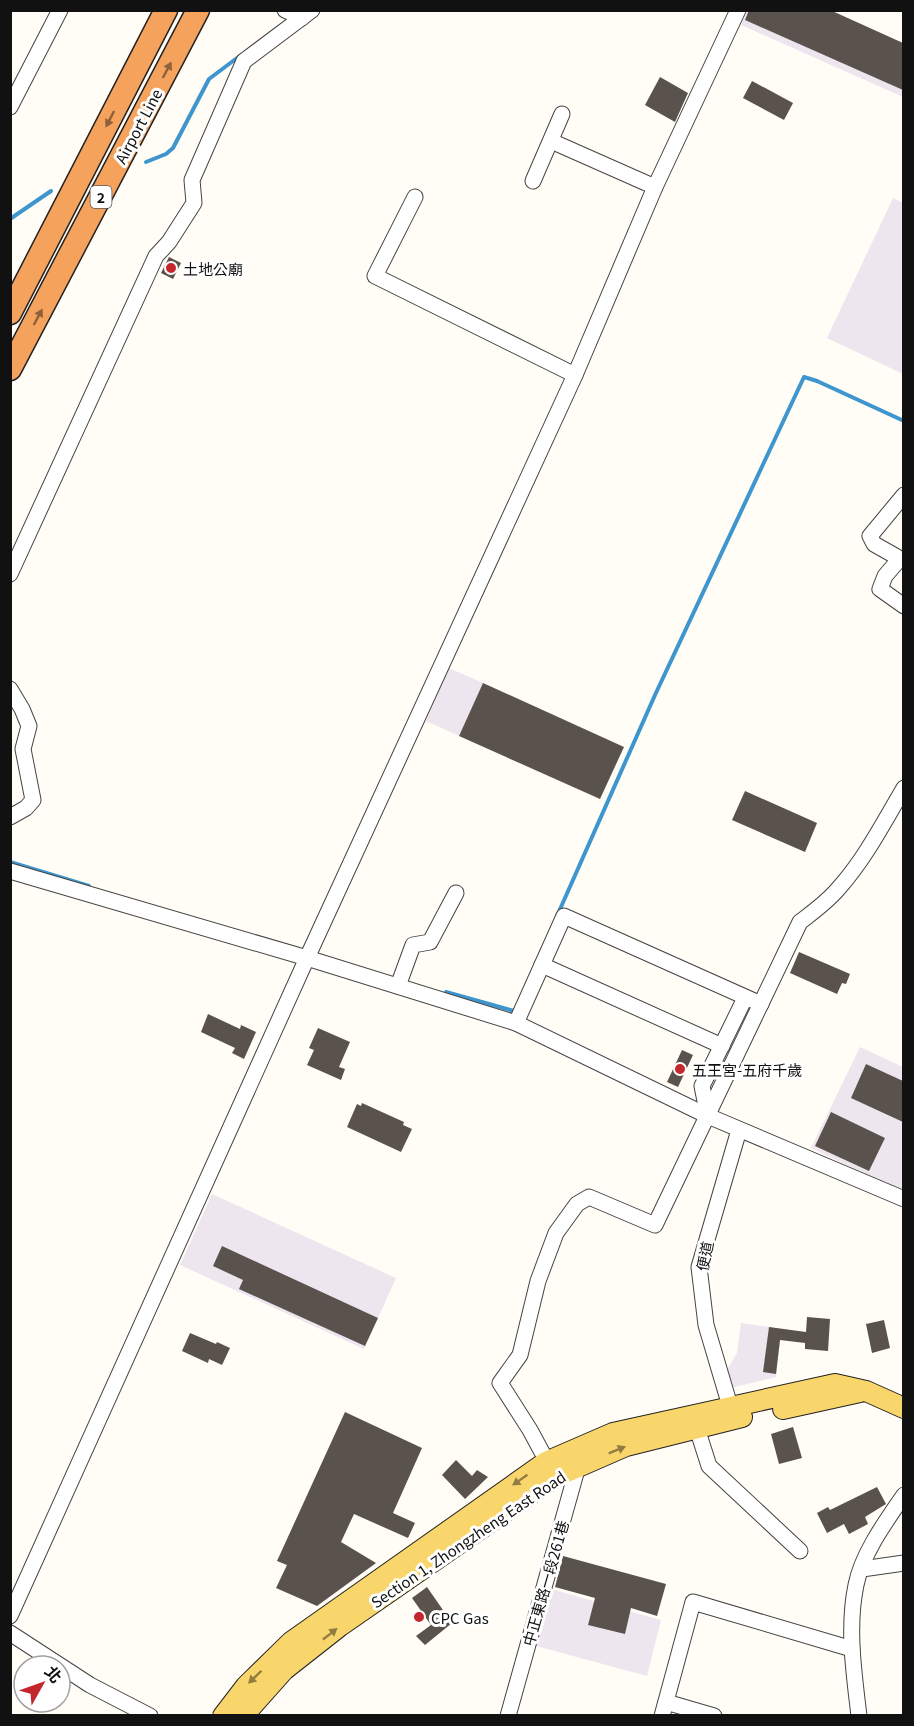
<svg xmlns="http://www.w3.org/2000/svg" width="914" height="1726" viewBox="0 0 914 1726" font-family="Georgia,'Noto Sans TC',serif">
<rect width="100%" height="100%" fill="#fffdf5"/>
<g fill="#eee6ef">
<path d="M 747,11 L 817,11 L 903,49 L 903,97 L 741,25 Z"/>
<path d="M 893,198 L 903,203 L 903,374 L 827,338 Z"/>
<path d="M 449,668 L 483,683 L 459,736 L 426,721 Z"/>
<path d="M 860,1047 L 903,1067 L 903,1192 L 811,1148 Z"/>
<path d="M 212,1194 L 396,1278 L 364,1349 L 180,1265 Z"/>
<path d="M 741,1323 L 789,1330 L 780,1340 L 776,1377 L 726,1389 L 725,1373 L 737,1353 Z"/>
<path d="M 551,1589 L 661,1620 L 647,1676 L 536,1646 Z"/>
</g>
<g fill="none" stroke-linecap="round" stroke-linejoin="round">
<g stroke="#3f96cf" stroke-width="4">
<path d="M 146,162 L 166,154 L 173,148 L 209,79 L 241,55"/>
<path d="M 10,219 L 51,191"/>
<path d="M 10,862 L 89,886"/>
<path d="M 557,916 L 655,695 L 804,377 L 817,381 L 904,421"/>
<path d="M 446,992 L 514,1011 L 516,1008"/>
</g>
</g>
<g fill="#5a524d">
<path d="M 749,10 L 830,10 L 903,43 L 903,90 L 745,20 Z"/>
<path d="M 660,77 L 688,93 L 675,122 L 645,105 Z"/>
<path d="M 752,81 L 793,103 L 784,120 L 743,98 Z"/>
<path d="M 169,257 L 181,263 L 173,279 L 161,273 Z"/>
<path d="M 483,683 L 624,747 L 600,799 L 459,736 Z"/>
<path d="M 745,791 L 817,823 L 805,852 L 732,820 Z"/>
<path d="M 799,952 L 850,974 L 846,984 L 842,983 L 837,994 L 790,973 Z"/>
<path d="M 208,1014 L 240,1029 L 241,1025 L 256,1032 L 244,1059 L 232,1053 L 235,1048 L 201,1032 Z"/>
<path d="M 318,1028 L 350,1042 L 339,1067 L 345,1069 L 341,1080 L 307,1065 L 314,1050 L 309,1048 Z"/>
<path d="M 682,1050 L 693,1055 L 678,1087 L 667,1082 Z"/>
<path d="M 866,1064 L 903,1081 L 903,1122 L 851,1098 Z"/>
<path d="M 362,1103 L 404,1122 L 403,1125 L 412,1129 L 401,1152 L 347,1127 L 357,1104 L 361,1106 Z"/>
<path d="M 831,1112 L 885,1138 L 869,1171 L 815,1146 Z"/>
<path d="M 222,1246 L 378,1318 L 365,1346 L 239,1289 L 243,1280 L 213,1266 Z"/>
<path d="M 807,1317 L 830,1319 L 828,1351 L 805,1349 L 805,1343 L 780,1340 L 776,1374 L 763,1372 L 769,1327 L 806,1332 Z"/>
<path d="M 884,1320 L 890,1348 L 872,1353 L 866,1324 Z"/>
<path d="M 190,1333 L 216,1344 L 217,1342 L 230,1348 L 222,1365 L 209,1359 L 208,1363 L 182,1351 Z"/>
<path d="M 345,1412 L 422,1448 L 393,1513 L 415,1523 L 408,1538 L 354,1514 L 341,1542 L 376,1563 L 317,1606 L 276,1588 L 287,1565 L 277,1561 Z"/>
<path d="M 793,1427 L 802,1458 L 779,1464 L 771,1434 Z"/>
<path d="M 456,1460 L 472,1476 L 477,1470 L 488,1477 L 465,1499 L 442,1475 Z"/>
<path d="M 877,1487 L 886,1504 L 865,1517 L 868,1524 L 849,1534 L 844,1524 L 827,1533 L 817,1513 L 828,1507 L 830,1510 Z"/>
<path d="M 563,1556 L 666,1584 L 657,1616 L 631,1608 L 625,1634 L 588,1625 L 595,1598 L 555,1587 Z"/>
<path d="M 427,1587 L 452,1623 L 425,1645 L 416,1636 L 431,1625 L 412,1598 Z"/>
</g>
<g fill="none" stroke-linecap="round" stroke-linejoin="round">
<defs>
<g id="minor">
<path d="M 285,10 L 302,18"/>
<path d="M 10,107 L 60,10"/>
<path d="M 551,141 L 655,187"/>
<path d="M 533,181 L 562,114"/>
<path d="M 415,197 L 375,276 L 575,375"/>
<path d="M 904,495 L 870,536 L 874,544 L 897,557 L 897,562 L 885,576 L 880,589 L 904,606"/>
<path d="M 10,574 L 156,256 L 169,242 L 194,203 L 192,180 L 244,61 L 312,10"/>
<path d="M 10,689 L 22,709 L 29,726 L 23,749 L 33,800 L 26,808 L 10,817"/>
<path d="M 10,871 L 307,958 L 516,1023 L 708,1116 L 904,1199"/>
<path d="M 542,965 L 722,1046"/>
<path d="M 398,986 L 413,945 L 430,942 L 456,893"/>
<path d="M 516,1023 L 564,916 L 761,1004"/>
<path d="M 708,1116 L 702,1086 L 745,998"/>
<path d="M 733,1416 L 706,1325 L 699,1267 L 739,1130"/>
<path d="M 694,1419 L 709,1466 L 800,1551"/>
<path d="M 551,1469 L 530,1430 L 500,1383 L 520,1355 L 538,1281 L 556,1233 L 577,1204 L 589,1197 L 655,1225 L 800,922 C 813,912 827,902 838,889 C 865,859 884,822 904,788"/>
<path d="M 862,1569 L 904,1563"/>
<path d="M 10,1616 L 307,958 L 575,375 L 655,187 L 738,10"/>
<path d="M 10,1633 L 90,1685 L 150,1716"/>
<path d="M 666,1702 L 714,1716"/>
<path d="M 508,1716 L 578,1466 L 576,1461"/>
<path d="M 662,1716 L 693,1602 L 852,1649"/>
<path d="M 859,1716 C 854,1673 847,1628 856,1585 C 862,1554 886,1521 904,1495"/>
</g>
<g id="major">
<path d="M 783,1409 L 860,1392"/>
<path d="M 223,1716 L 246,1686 L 291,1642 L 546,1462 L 613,1433 L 835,1384 L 866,1391 L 904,1408"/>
<path d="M 243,1716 L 284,1670 L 340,1626 L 555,1477 L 626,1446 L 742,1417"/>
</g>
<g id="highway">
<path d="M 10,313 L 166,10"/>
<path d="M 10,369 L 198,10"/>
</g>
</defs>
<use href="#minor" stroke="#444" stroke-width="17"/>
<use href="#major" stroke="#222" stroke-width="22"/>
<use href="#highway" stroke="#222" stroke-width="25"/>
<use href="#minor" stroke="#fff" stroke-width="15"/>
<use href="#major" stroke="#f9d66b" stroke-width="20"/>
<use href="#highway" stroke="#f5a25d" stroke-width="22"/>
</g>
<defs><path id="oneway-solid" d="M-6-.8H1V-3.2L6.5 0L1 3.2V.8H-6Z" transform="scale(1.5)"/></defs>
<g fill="#8e613b">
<use href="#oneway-solid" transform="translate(167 70) rotate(-62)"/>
<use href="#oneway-solid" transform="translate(110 119) rotate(117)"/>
<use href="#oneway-solid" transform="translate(38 317) rotate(-62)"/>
</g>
<g fill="#917d42">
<use href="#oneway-solid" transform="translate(617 1450) rotate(-22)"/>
<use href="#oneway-solid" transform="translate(520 1480) rotate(145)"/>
<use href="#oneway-solid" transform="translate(330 1634) rotate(-38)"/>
<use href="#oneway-solid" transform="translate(255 1677) rotate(136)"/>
</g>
<g fill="#c4262e" stroke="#fff" stroke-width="2">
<circle cx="171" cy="268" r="6"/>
<circle cx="680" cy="1069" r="6"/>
<circle cx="419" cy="1617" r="6"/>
</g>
<g text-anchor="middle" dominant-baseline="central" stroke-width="6" stroke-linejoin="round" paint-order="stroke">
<rect fill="#fff" stroke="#585858" stroke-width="1.5" x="90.5" y="186" width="21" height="22" rx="4.5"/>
<g font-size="14" font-weight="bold" fill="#111">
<text x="101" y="197">2</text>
</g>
<g font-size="15" fill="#111" stroke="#fff">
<text transform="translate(138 126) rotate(-62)">Airport Line</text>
<text transform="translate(704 1256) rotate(-79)">便道</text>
<text transform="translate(468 1539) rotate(-34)">Section 1, Zhongzheng East Road</text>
<text transform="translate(545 1583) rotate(-74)">中正東路一段261巷</text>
</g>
<g font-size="15" fill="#111" stroke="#fff" text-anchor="start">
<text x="183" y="268">土地公廟</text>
<text x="692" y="1069">五王宮-五府千歲</text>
<text x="431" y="1617">CPC Gas</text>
</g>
</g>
<rect width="914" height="1726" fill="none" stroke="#111111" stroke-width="24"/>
<g transform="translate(42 1684) rotate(50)"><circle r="28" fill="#ffffff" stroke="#a0a0a0" stroke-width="1.5"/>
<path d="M0-4.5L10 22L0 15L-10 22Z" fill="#c4262e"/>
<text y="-9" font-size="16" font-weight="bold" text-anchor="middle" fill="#111111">北</text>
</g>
</svg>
